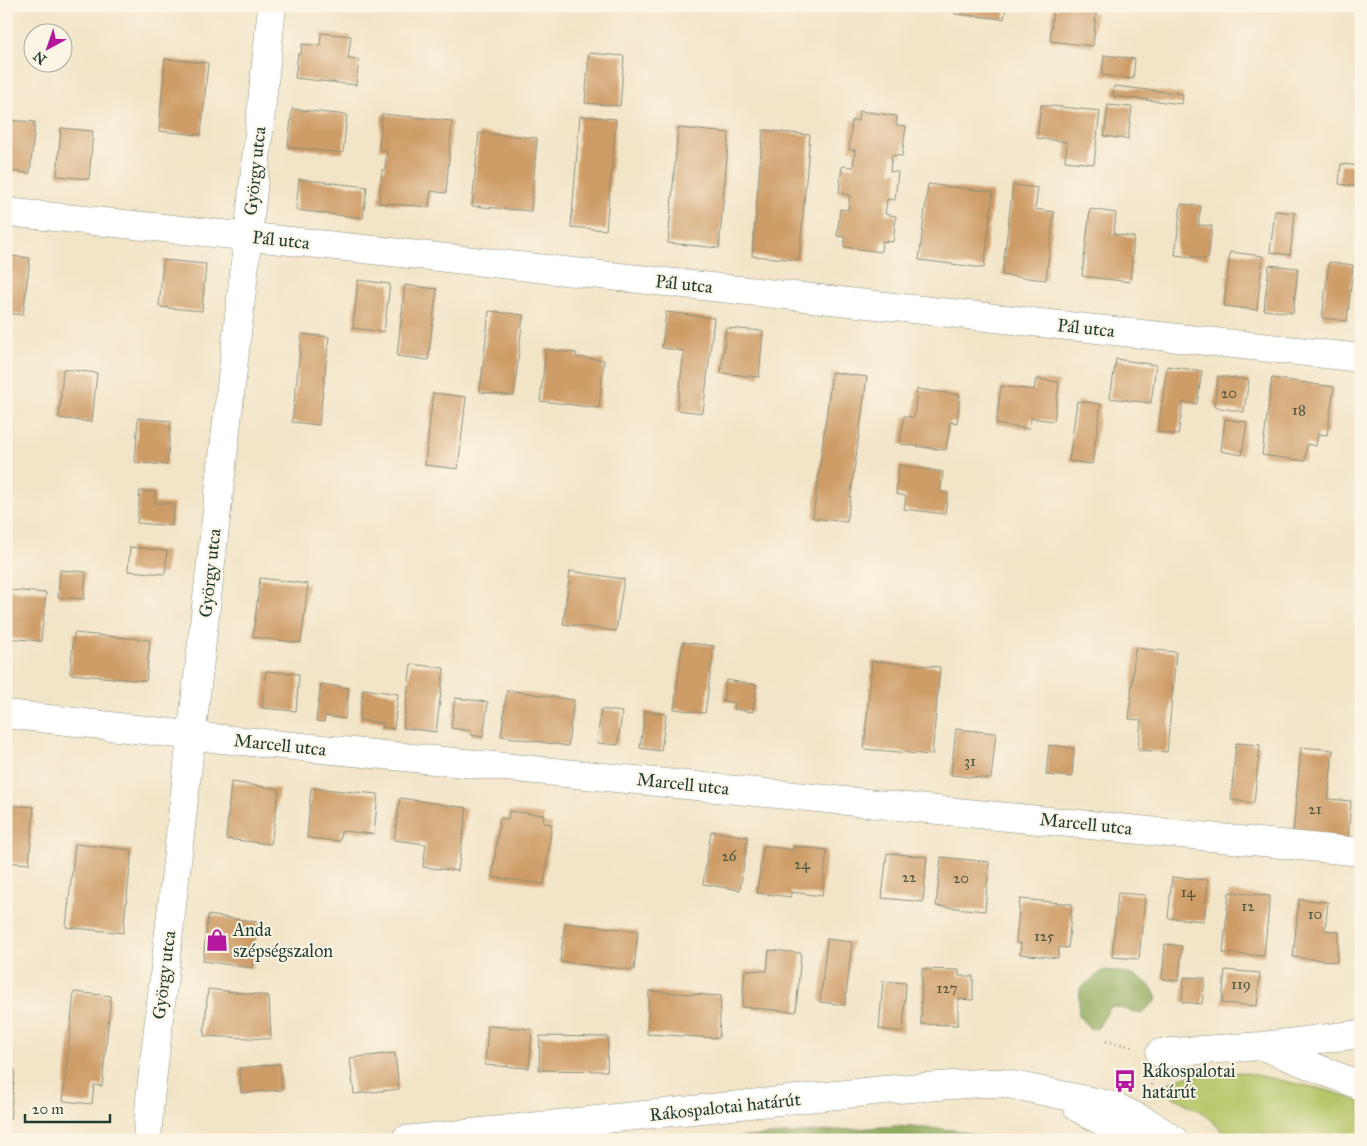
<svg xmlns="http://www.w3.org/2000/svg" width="1367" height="1146" viewBox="0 0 1367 1146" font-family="'IM FELL Great Primer',serif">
<rect width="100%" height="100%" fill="#fcf5e5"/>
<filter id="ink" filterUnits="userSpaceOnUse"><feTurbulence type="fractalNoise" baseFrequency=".02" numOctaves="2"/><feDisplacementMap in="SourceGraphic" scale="10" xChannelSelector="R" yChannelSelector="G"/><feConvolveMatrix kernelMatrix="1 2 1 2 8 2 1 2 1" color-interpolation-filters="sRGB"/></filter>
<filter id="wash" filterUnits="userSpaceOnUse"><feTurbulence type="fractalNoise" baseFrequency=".0096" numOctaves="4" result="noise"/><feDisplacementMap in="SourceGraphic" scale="20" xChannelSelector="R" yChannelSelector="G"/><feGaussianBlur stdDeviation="1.12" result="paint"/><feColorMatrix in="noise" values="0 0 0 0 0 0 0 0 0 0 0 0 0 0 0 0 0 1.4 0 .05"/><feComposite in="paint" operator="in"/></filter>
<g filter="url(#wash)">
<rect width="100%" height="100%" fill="#f2e4c7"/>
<path fill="#b6c669" stroke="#6a824e" d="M 1243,1072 L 1330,1091 L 1361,1102 L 1361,1140 L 1233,1140 L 1201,1112 L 1164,1092 L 1167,1084 L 1182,1077 Z"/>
<g fill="#90ab5d" stroke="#587448">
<path d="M 1104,970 C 1126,972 1151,976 1157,1000 L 1141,1014 L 1117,1007 L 1110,1007 L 1098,1028 L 1090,1029 L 1078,1015 L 1080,988 Z"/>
<path d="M 896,1126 L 956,1130 L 996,1140 L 701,1140 Z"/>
</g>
<g id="blocks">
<g fill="#ce9c66">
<path d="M 956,6 L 1006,6 L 1004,19 L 955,14 Z"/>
<path d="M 1058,6 L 1091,6 L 1091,12 L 1096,13 L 1093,46 L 1050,41 L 1053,8 L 1058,9 Z"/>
<path d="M 321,33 L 351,36 L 348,59 L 359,60 L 356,85 L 295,78 L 298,54 L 301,54 L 302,44 L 320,46 Z"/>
<path d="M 589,53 L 624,56 L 620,106 L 585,103 Z"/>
<path d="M 1104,55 L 1135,59 L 1133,79 L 1102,75 Z"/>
<path d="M 165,59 L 208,63 L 201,135 L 159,131 Z"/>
<path d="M 1114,86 L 1183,94 L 1182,104 L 1113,96 Z"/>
<path d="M 1041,105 L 1100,111 L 1094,164 L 1065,161 L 1067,142 L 1037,138 Z"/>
<path d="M 1108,105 L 1132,107 L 1128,139 L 1104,136 Z"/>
<path d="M 292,109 L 347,115 L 343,153 L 288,147 Z"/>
<path d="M 859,111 L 897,116 L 896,125 L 906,126 L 902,156 L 892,155 L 890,171 L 898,172 L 895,200 L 887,199 L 885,214 L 896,216 L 893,242 L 882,241 L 881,252 L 844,247 L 845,237 L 837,236 L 840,209 L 848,210 L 850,195 L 839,193 L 842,166 L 853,167 L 855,150 L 849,150 L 852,120 L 858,121 Z"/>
<path d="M 382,114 L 452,121 L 446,193 L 431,191 L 429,207 L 379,203 L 382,170 L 385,170 L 387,150 L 379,149 Z"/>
<path d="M 580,116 L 616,119 L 606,230 L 571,227 Z"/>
<path d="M 6,120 L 35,122 L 30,173 L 6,171 Z"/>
<path d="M 61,128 L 93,131 L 89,179 L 57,176 Z"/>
<path d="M 678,128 L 729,133 L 719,248 L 668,243 Z"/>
<path d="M 763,130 L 810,135 L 799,260 L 752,256 Z"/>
<path d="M 479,133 L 537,138 L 531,211 L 472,206 Z"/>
<path d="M 1341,164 L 1361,166 L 1361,187 L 1339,184 Z"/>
<path d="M 299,179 L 367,187 L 363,218 L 296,210 Z"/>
<path d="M 928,184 L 993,192 L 984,268 L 919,260 Z"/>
<path d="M 1013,185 L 1038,188 L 1035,209 L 1054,212 L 1046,280 L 1002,275 Z"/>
<path d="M 1181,204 L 1201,206 L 1198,225 L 1212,226 L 1208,259 L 1175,255 Z"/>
<path d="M 1090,209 L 1116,213 L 1114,234 L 1134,237 L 1130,282 L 1082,276 Z"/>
<path d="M 1275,211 L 1295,213 L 1290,255 L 1270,252 Z"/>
<path d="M 1230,252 L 1263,256 L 1257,310 L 1224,306 Z"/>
<path d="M 9,256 L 30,258 L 23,315 L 6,313 L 6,275 Z"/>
<path d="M 163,260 L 206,264 L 202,311 L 159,307 Z"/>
<path d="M 1329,262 L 1353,265 L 1347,321 L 1322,318 Z"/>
<path d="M 1269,265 L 1298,268 L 1293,313 L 1264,310 Z"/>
<path d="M 358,280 L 390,284 L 384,332 L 353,328 Z"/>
<path d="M 405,285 L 437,289 L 428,360 L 397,356 Z"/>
<path d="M 489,311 L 523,315 L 514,396 L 480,392 Z"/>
<path d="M 666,312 L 714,318 L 703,413 L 677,410 L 684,351 L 662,348 Z"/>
<path d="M 726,328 L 763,331 L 759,377 L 721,373 Z"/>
<path d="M 302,334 L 329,337 L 319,425 L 292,422 Z"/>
<path d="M 546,349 L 577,353 L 576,357 L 604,360 L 599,408 L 540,401 Z"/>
<path d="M 1116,359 L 1156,365 L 1151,403 L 1110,398 Z"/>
<path d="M 1167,366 L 1202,371 L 1197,404 L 1183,402 L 1178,435 L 1158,432 Z"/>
<path d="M 63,369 L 97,373 L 92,422 L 59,418 Z"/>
<path d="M 832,372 L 867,377 L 847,522 L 813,518 Z"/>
<path d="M 1218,376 L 1249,380 L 1244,412 L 1214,407 Z"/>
<path d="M 1272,378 L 1334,387 L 1327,435 L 1318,434 L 1316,446 L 1307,444 L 1305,461 L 1262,455 Z"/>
<path d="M 1036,379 L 1059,382 L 1054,421 L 1031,418 L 1029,429 L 996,424 L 1001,386 L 1034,390 Z"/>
<path d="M 917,389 L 960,395 L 957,423 L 950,422 L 946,450 L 900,444 L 904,416 L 914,417 Z"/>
<path d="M 433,393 L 466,397 L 458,469 L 425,465 Z"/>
<path d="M 1077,401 L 1101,404 L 1092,464 L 1069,461 Z"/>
<path d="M 138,418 L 171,421 L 167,465 L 135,462 Z"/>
<path d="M 1225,419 L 1247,422 L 1242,455 L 1221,451 Z"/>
<path d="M 899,465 L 943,472 L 940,492 L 948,493 L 945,514 L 904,509 L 906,496 L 896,494 Z"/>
<path d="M 140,491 L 156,492 L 155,503 L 174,504 L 172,526 L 137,523 Z"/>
<path d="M 130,547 L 167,551 L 165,574 L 128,571 Z"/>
<path d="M 60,570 L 86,572 L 84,599 L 58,597 Z"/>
<path d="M 570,571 L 624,579 L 616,631 L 563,624 Z"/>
<path d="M 260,578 L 308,584 L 301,643 L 253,637 Z"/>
<path d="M 10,590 L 46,593 L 41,641 L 6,638 Z"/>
<path d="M 74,633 L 150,640 L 146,681 L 70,674 Z"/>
<path d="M 683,642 L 714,646 L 705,713 L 674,709 Z"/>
<path d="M 1135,648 L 1176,652 L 1167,752 L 1138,750 L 1141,720 L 1129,719 Z"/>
<path d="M 872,661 L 940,667 L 932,755 L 864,749 Z"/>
<path d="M 411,664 L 444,668 L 436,732 L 403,728 Z"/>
<path d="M 266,671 L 299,674 L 296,711 L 262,708 Z"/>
<path d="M 726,680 L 757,685 L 753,712 L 734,709 L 735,703 L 723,701 Z"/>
<path d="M 321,684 L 349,688 L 345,719 L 325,716 L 324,722 L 316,721 Z"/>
<path d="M 363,689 L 398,694 L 394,729 L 382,727 L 383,723 L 359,720 Z"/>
<path d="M 507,690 L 574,700 L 568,746 L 501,736 Z"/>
<path d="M 455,698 L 488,702 L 483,737 L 471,735 L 472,731 L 451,728 Z"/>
<path d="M 601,709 L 622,712 L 618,745 L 597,743 Z"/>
<path d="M 645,711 L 666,714 L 661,751 L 640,748 Z"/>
<path d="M 956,729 L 996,733 L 991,779 L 951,775 Z"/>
<path d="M 1236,743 L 1260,745 L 1254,803 L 1231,800 Z"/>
<path d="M 1049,745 L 1074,748 L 1072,777 L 1046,775 Z"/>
<path d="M 1301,747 L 1333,750 L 1328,799 L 1351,801 L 1348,840 L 1293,834 Z"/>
<path d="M 231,782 L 279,789 L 271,844 L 226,839 Z"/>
<path d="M 311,788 L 378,794 L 374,834 L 341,831 L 340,841 L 307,838 Z"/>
<path d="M 400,798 L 467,808 L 458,871 L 423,867 L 426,844 L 394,840 Z"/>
<path d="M 6,805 L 34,807 L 29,864 L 6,862 Z"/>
<path d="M 509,811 L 544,815 L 543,823 L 552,824 L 544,884 L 492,877 L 500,818 L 508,819 Z"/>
<path d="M 711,831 L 748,837 L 740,890 L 703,884 Z"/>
<path d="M 75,844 L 132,850 L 123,933 L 66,927 Z"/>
<path d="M 763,846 L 793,850 L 793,846 L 827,850 L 822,896 L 791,892 L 791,897 L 757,893 Z"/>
<path d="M 887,853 L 927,857 L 923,902 L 882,898 Z"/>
<path d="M 941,857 L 989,862 L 985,911 L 936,906 Z"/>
<path d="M 1172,877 L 1208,880 L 1204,921 L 1168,918 Z"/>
<path d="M 1229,892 L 1270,896 L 1264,956 L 1223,953 Z"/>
<path d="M 1118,893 L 1145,895 L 1139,959 L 1112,957 Z"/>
<path d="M 1020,899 L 1072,904 L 1068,948 L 1059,947 L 1058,958 L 1020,954 L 1021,943 L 1016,943 Z"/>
<path d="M 1299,899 L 1328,902 L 1325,930 L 1339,932 L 1337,962 L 1293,957 Z"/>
<path d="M 208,915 L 258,922 L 252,968 L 203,961 Z"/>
<path d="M 565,923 L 638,931 L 634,970 L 560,962 Z"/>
<path d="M 827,939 L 852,942 L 845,1005 L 820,1002 Z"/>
<path d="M 1165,944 L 1182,946 L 1179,981 L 1162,979 Z"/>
<path d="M 769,950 L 801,953 L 796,1012 L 742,1007 L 745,970 L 767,971 Z"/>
<path d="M 922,969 L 959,970 L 959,976 L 973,976 L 973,1000 L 958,999 L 958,1025 L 921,1024 Z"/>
<path d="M 1225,970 L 1260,973 L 1257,1006 L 1222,1003 Z"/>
<path d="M 1184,977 L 1205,978 L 1202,1004 L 1182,1002 Z"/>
<path d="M 883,981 L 906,983 L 903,1032 L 879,1029 Z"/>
<path d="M 208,989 L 269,996 L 271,1039 L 204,1036 Z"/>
<path d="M 649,991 L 721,996 L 719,1038 L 647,1034 Z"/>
<path d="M 74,992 L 111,996 L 102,1086 L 94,1085 L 92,1104 L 63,1101 Z"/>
<path d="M 488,1026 L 532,1029 L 529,1068 L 485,1065 Z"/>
<path d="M 540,1036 L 608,1037 L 607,1071 L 539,1070 Z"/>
<path d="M 395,1053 L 399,1089 L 354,1094 L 350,1058 Z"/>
<path d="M 280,1064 L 282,1090 L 241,1093 L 239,1068 Z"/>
<path d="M 6,1070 L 15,1071 L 10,1119 L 6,1118 Z"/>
</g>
</g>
</g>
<g filter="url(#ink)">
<use href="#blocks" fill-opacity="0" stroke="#88907e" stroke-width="1"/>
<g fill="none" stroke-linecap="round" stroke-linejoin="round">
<defs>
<g id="minor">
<path d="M 6,212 L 272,239 L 1361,358"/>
<path d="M 6,714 L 222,739 L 1361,852"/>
<path d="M 1265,1047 L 1361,1086"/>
<path d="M 1160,1053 L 1262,1046 L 1361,1034"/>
<path d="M 1078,1108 L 1109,1125 L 1129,1140"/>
<path d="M 147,1140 L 150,1099 L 248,237 L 272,6"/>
<path d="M 405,1140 L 884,1090 L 980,1083 L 1003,1083 L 1023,1087 L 1114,1106 L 1147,1122 L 1174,1140"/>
</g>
</defs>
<use href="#minor" stroke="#88907e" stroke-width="29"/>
<g stroke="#88907e" stroke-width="3" stroke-dasharray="1 4" stroke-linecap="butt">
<path d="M 1106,1041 L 1133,1047"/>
<path d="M 1151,1090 L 1153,1078"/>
</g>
<use href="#minor" stroke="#fff" stroke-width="28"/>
</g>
</g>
<defs>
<symbol id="shop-bare" viewBox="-9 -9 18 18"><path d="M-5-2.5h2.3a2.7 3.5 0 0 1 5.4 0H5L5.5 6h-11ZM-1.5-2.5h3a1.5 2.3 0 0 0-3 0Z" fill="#b5179e" stroke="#fcf5e5" stroke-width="2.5" paint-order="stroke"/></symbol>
<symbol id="bus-bare" viewBox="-9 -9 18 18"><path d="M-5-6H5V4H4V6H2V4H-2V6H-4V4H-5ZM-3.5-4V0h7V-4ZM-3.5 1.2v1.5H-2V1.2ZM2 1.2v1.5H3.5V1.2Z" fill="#b5179e" stroke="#fcf5e5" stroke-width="2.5" paint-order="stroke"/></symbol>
</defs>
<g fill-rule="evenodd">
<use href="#shop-bare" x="201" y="924" width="32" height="32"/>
<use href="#bus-bare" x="1109" y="1065" width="32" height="32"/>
</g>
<g text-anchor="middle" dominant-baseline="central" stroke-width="4" stroke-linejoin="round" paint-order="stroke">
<g font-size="15" fill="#4b5540">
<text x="1229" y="393">20</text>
<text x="1299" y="410">18</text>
<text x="970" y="761">31</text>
<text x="1315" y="809">21</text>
<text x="729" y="856">26</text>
<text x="802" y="864">24</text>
<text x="909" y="877">22</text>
<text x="961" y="878">20</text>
<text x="1188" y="892">14</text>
<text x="1248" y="906">12</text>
<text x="1315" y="914">10</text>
<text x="1044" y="936">125</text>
<text x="1241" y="984">119</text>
<text x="947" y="988">127</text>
</g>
<g font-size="18" fill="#1f3d34" stroke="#fcf5e5">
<text transform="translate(255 171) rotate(-84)">György utca</text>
<text transform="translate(281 240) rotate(6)">Pál utca</text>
<text transform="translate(684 284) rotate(6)">Pál utca</text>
<text transform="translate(1086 328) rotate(6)">Pál utca</text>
<text transform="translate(210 573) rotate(-84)">György utca</text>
<text transform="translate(280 745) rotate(6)">Marcell utca</text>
<text transform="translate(683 784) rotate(6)">Marcell utca</text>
<text transform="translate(1086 824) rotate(6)">Marcell utca</text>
<text transform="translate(164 975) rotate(-83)">György utca</text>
<text transform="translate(725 1107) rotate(-6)">Rákospalotai határút</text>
</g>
<g font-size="18" fill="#1f3d34" stroke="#fcf5e5" text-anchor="start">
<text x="233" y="930">Anda<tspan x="233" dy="21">szépségszalon</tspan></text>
<text x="1142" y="1071">Rákospalotai<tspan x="1142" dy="21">határút</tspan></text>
</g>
</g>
<rect width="1367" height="1146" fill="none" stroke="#fcf5e5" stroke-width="25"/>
<g transform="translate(48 48) rotate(220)"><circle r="24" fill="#fcf5e5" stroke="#a4ab9e"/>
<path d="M0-4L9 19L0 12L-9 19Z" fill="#b5179e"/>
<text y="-8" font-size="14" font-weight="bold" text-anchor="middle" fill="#1f3d34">N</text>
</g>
<path d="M25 1114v8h85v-8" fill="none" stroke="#1f3d34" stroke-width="2.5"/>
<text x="32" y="1114" font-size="15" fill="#1f3d34" stroke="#fcf5e5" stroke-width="4" paint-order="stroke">20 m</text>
</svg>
